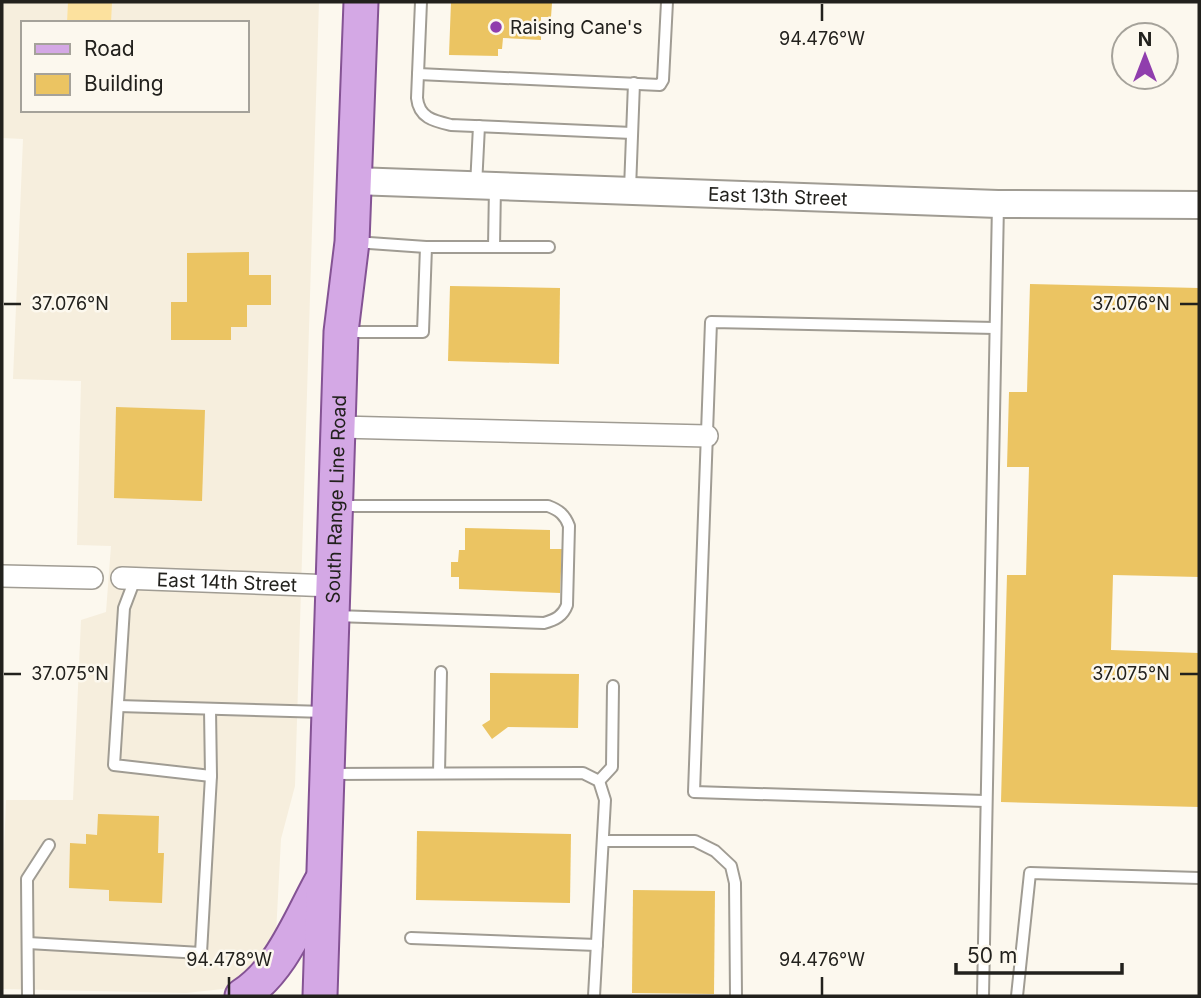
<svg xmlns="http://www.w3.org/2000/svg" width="1201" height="998" viewBox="0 0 1201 998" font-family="Inter,sans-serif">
<rect width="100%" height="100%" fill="#fcf8ee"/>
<path fill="#f6eedd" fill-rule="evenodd" d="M 2,2 L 319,2 L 295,786 L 281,839 L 276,934 L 272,942 L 239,982 L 223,989 L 186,993 L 2,989 L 2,904 L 6,800 L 73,800 L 81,620 L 106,612 L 111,546 L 77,545 L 81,381 L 13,379 L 23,139 L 2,138 ZM 23,23 L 247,23 L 247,110 L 23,110 Z"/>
<path fill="#fce19e" d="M 68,2 L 112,2 L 111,23 L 67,23 Z"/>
<g fill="#ebc462">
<path d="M 451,2 L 545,2 L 552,3 L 551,17 L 541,17 L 541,40 L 503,38 L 502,49 L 498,49 L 498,56 L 449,55 Z"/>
<path d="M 249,252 L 249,275 L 271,275 L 271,305 L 247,305 L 247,327 L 231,327 L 231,340 L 171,340 L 171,302 L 187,302 L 187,253 Z"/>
<path d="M 1030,284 L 1199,288 L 1199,577 L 1113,575 L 1111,650 L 1199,653 L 1199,807 L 1001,802 L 1007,575 L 1026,575 L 1029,467 L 1007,467 L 1009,392 L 1027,392 Z"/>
<path d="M 450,286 L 560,288 L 559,364 L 448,361 Z"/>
<path d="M 116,407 L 205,410 L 202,501 L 114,498 Z"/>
<path d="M 465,528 L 550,530 L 550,549 L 562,549 L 560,593 L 459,589 L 459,577 L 451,577 L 451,562 L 458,562 L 459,550 L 465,550 Z"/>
<path d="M 490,673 L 579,674 L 578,728 L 508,727 L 492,739 L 482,725 L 490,720 Z"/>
<path d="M 98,814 L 159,816 L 158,853 L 164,853 L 162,903 L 109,901 L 109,890 L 69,888 L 70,843 L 86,844 L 86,834 L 97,835 Z"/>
<path d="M 417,831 L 571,834 L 570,903 L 416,900 Z"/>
<path d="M 633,890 L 715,891 L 714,994 L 632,993 Z"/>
</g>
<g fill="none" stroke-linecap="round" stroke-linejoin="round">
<defs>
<g id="service">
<path d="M 421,2 L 417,98 C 419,118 434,121 451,125 L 632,133"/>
<path d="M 418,74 L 660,85 L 663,80 L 667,2"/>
<path d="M 476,186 L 479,126"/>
<path d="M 630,189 L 634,83"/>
<path d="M 355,242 L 426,247 L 494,247 L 495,186"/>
<path d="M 494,247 L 549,247"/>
<path d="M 344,332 L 423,332 L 426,247"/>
<path d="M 135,579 L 124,608 L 114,765 L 211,776"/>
<path d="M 335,616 L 544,623 C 555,620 563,616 567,605 L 569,526 C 565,515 559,510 548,506 L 341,506"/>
<path d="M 118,706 L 326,712"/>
<path d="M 439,773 L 441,672"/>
<path d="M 329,774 L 583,773 L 599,781 L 605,800 L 594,996"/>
<path d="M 599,781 L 612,767 L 613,686"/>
<path d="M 985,801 L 694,792 L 711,322 L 995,328"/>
<path d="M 603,841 L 695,841 L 715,851 L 731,866 L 735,883 L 736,996"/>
<path d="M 411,938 L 597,945"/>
<path d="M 28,943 L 201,953 L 211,776 L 210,709"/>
<path d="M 28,996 L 27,879 L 49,845"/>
<path d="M 983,996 L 998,204"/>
<path d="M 1017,996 L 1030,873 L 1199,878"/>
</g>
<g id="minor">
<path d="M 339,427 L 707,436"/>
<path d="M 2,576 L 92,578"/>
<path id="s1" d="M 122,578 L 333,586"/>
</g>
<g id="tertiary">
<path id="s2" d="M 354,181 L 998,204 L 1199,205"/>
</g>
<g id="primary">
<path d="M 242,996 C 281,971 299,922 321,882"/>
<path id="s3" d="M 320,996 L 341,332 L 352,242 L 361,2"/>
</g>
</defs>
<use href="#service" stroke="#a09c93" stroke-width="14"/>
<use href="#minor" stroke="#a09c93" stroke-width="24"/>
<use href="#tertiary" stroke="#a09c93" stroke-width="30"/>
<use href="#primary" stroke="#845394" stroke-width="37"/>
<use href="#service" stroke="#fff" stroke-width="10"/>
<use href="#minor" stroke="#fff" stroke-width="21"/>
<use href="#tertiary" stroke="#fff" stroke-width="26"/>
<use href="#primary" stroke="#d4a8e5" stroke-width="33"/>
</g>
<path fill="none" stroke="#22211d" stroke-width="2.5" d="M 822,4 L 822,21M 4,304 L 21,304M 1180,304 L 1198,304M 4,674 L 21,674M 1180,674 L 1198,674M 229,977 L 229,995M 822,977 L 822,995"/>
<circle fill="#903ead" stroke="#fcf8ee" stroke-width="2.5" cx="496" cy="27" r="7"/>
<g text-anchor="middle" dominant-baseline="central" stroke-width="5" stroke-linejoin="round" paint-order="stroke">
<g font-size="19" fill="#22211d" stroke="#fcf8ee" text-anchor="start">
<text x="510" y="27">Raising Cane's</text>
</g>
<g font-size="19" fill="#22211d" stroke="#fcf8ee">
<text stroke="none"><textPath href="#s2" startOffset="424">East 13th Street</textPath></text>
<text stroke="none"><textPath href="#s3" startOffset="497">South Range Line Road</textPath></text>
<text stroke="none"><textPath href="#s1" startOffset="105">East 14th Street</textPath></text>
</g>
</g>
<g font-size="18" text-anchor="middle" fill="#22211d" stroke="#fcf8ee" stroke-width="5" stroke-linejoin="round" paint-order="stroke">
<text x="822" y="45">94.476°W</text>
<text x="70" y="310">37.076°N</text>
<text x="1131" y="310">37.076°N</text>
<text x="70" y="680">37.075°N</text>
<text x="1131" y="680">37.075°N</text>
<text x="229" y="966">94.478°W</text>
<text x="822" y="966">94.476°W</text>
</g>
<rect width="1201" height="998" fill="none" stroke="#22211d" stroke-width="7"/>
<rect x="21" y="21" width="228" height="91" fill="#fcf8ee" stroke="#a5a29a" stroke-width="2"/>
<rect x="35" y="44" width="35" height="10" fill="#d4a8e5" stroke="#a5a29a" stroke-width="2"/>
<text x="84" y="56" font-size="21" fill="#22211d">Road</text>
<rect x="35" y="74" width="35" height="21" fill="#ebc462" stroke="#a5a29a" stroke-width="2"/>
<text x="84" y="91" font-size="21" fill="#22211d">Building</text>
<g transform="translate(1145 56)"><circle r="33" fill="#fcf8ee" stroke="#a5a29a" stroke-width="2"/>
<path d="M0-5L12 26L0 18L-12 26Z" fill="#903ead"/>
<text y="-10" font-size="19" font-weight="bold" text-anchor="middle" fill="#22211d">N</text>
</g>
<path d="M956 963v10h166v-10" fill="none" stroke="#22211d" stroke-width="3.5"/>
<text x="967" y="963" font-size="21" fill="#22211d" stroke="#fcf8ee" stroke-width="5" paint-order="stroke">50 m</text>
</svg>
